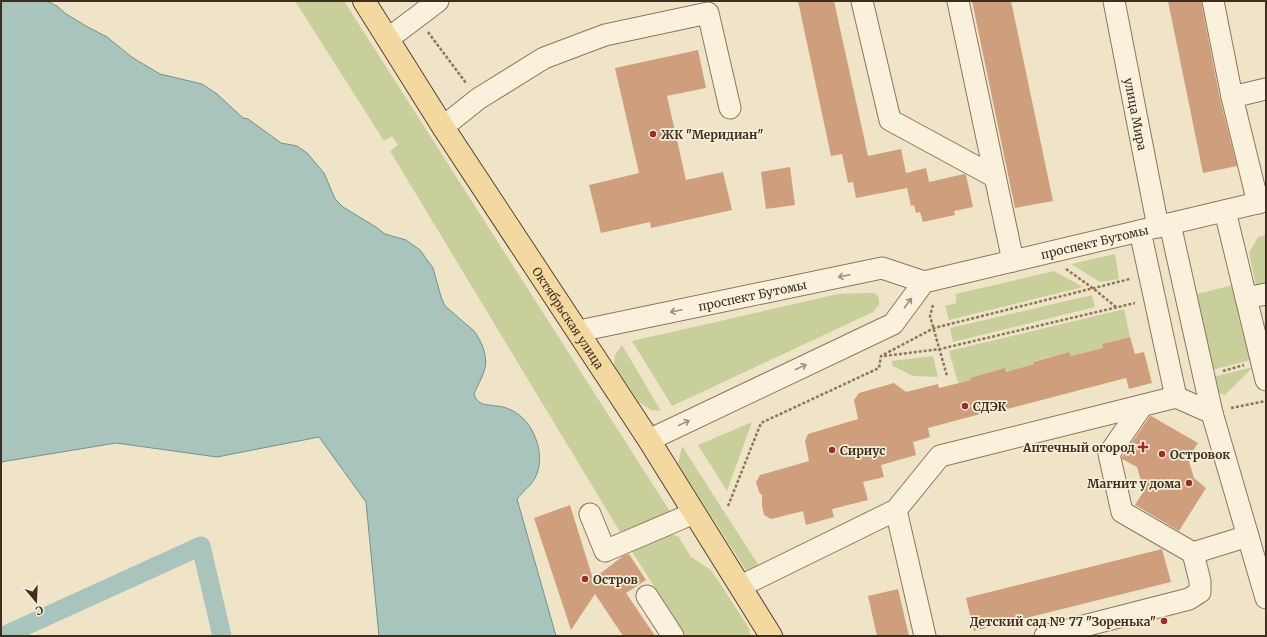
<svg xmlns="http://www.w3.org/2000/svg" width="1267" height="637" viewBox="0 0 1267 637" font-family="Merriweather,serif">
<rect width="100%" height="100%" fill="#f0e4c8"/>
<g fill="#c9cf9b">
<path d="M 295,1 L 344,1 L 671,513 L 620,532 L 390,151 L 398,145 L 392,136 L 384,141 Z"/>
<path d="M 1266,235 L 1266,283 L 1256,286 L 1249,253 L 1258,237 Z"/>
<path d="M 1115,254 L 1119,279 L 1100,282 L 1071,264 Z"/>
<path d="M 1054,271 L 1083,287 L 949,320 L 945,306 L 956,303 L 956,294 Z"/>
<path d="M 1233,285 L 1251,360 L 1212,370 L 1194,295 Z"/>
<path d="M 864,293 L 875,293 L 879,298 L 879,305 L 873,312 L 672,406 L 632,341 L 838,294 Z"/>
<path d="M 1092,295 L 1095,307 L 953,342 L 950,328 Z"/>
<path d="M 1124,309 L 1130,337 L 1102,344 L 1103,348 L 1071,356 L 1069,352 L 1034,361 L 1034,364 L 1006,372 L 1004,369 L 971,378 L 971,380 L 958,383 L 949,351 Z"/>
<path d="M 622,345 L 661,411 L 651,410 L 639,402 L 614,365 L 615,355 Z"/>
<path d="M 933,356 L 938,377 L 913,376 L 893,366 L 891,361 Z"/>
<path d="M 1253,367 L 1225,395 L 1216,392 L 1213,377 Z"/>
<path d="M 752,422 L 727,491 L 698,445 Z"/>
<path d="M 682,446 L 759,566 L 747,572 L 678,464 Z"/>
<path d="M 662,533 L 678,536 L 691,557 L 711,570 L 749,628 L 750,636 L 686,636 L 629,547 Z"/>
</g>
<path fill="#a9c4bc" stroke="#6f938a" d="M 1,1 L 47,1 L 57,6 L 66,14 L 86,26 L 107,37 L 133,58 L 160,74 L 202,84 L 217,94 L 243,118 L 248,119 L 281,143 L 297,146 L 307,153 L 324,173 L 335,199 L 343,207 L 376,227 L 385,234 L 406,240 L 420,250 L 433,268 L 441,297 L 445,306 L 474,331 C 481,340 488,356 485,368 C 483,377 477,386 474,394 C 478,406 486,404 496,406 C 501,406 507,408 511,410 C 534,420 547,456 535,478 C 531,486 522,492 517,499 L 556,636 L 379,636 L 366,502 L 319,437 L 217,457 L 116,443 L 1,462 Z"/>
<g fill="none" stroke-linecap="round" stroke-linejoin="round">
<path stroke="#a9c4bc" stroke-width="19" d="M 3,636 L 201,546 L 222,636"/>
</g>
<g fill="#cf9f7d">
<path d="M 798,1 L 834,1 L 868,156 L 901,149 L 906,173 L 926,168 L 929,182 L 964,174 L 966,175 L 973,207 L 954,211 L 955,215 L 923,222 L 920,212 L 916,213 L 914,205 L 911,206 L 907,188 L 856,198 L 853,182 L 848,183 L 842,154 L 831,156 Z"/>
<path d="M 972,1 L 1011,1 L 1053,201 L 1015,208 Z"/>
<path d="M 1168,1 L 1201,1 L 1220,99 L 1237,166 L 1203,173 Z"/>
<path d="M 698,50 L 706,88 L 667,96 L 686,180 L 723,172 L 732,210 L 651,228 L 650,222 L 601,233 L 589,185 L 639,173 L 615,68 Z"/>
<path d="M 790,167 L 795,205 L 766,209 L 761,172 Z"/>
<path d="M 1130,337 L 1135,354 L 1144,352 L 1152,383 L 1129,389 L 1126,378 L 1007,409 L 1007,407 L 928,428 L 930,437 L 913,442 L 916,455 L 881,465 L 884,477 L 863,482 L 868,500 L 832,509 L 834,517 L 806,525 L 803,511 L 771,519 L 764,515 L 762,506 L 762,495 L 759,492 L 756,482 L 760,475 L 809,461 L 805,441 L 808,434 L 858,419 L 854,400 L 859,393 L 894,383 L 906,392 L 938,384 L 939,388 L 971,380 L 970,378 L 1005,368 L 1006,372 L 1034,364 L 1033,362 L 1069,352 L 1071,356 L 1103,348 L 1102,344 Z"/>
<path d="M 1150,416 L 1151,416 L 1198,443 L 1188,458 L 1194,478 L 1206,488 L 1179,531 L 1135,505 L 1144,491 L 1137,467 L 1122,459 L 1122,457 Z"/>
<path d="M 570,505 L 593,579 L 623,556 L 629,554 L 646,580 L 626,593 L 655,636 L 623,636 L 595,594 L 571,630 L 534,518 Z"/>
<path d="M 1162,549 L 1171,582 L 974,631 L 966,598 Z"/>
<path d="M 898,589 L 909,636 L 877,636 L 868,596 Z"/>
</g>
<g fill="none" stroke-linecap="round" stroke-linejoin="round">
<defs>
<g id="minor">
<path d="M 862,1 L 890,120 L 995,177"/>
<path d="M 958,1 L 1013,261"/>
<path id="s1" d="M 1114,1 L 1158,227"/>
<path d="M 1213,1 L 1232,97"/>
<path d="M 389,38 L 438,1"/>
<path d="M 443,127 L 478,99 L 544,58 L 605,35 L 708,13 L 730,108"/>
<path d="M 1258,203 L 1232,97 L 1266,89"/>
<path d="M 1225,211 L 1266,380"/>
<path d="M 1170,224 L 1212,413 L 1266,598"/>
<path d="M 1140,231 L 1176,397"/>
<path d="M 1246,298 L 1266,294"/>
<path id="s2" d="M 579,331 L 882,268 L 924,282 L 1266,201"/>
<path d="M 1142,406 L 1109,454 L 1122,512 L 1193,553 L 1248,536"/>
<path d="M 649,440 L 893,324 L 924,282"/>
<path d="M 896,510 L 925,636"/>
<path d="M 590,514 L 605,551 L 694,513"/>
<path d="M 741,586 L 896,510 L 940,456 L 1176,397 L 1212,413"/>
<path d="M 647,596 L 673,636"/>
<path d="M 1045,636 L 1189,599 L 1200,592 L 1200,581 L 1193,553"/>
</g>
<g id="major">
<path id="s3" d="M 364,1 L 443,127 L 649,440 L 771,636"/>
</g>
</defs>
<use href="#minor" stroke="#8d765c" stroke-width="23"/>
<use href="#major" stroke="#5b4430" stroke-width="24"/>
<g stroke="#8d765c" stroke-width="2.5" stroke-dasharray="3 2" stroke-linecap="butt">
<path d="M 428,32 L 466,83"/>
<path d="M 1066,269 L 1094,289 L 1116,307"/>
<path d="M 933,305 L 930,316 L 947,376"/>
<path d="M 884,356 L 940,349 L 1135,303"/>
<path d="M 1223,371 L 1244,365"/>
<path d="M 1231,408 L 1266,401"/>
<path d="M 728,506 L 761,423 L 879,368 L 881,356 L 934,328 L 1130,279"/>
</g>
<use href="#minor" stroke="#faf1dc" stroke-width="21"/>
<use href="#major" stroke="#f3d9a0" stroke-width="22"/>
</g>
<defs><path id="oneway-shaft" d="M-6 0H5M1.5-3L5.5 0L1.5 3" fill="none" stroke-width="1.6" stroke-linecap="round" stroke-linejoin="round"/></defs>
<g stroke="#9c907e">
<use href="#oneway-shaft" transform="translate(844 276) rotate(168)"/>
<use href="#oneway-shaft" transform="translate(908 303) rotate(-53)"/>
<use href="#oneway-shaft" transform="translate(676 311) rotate(168)"/>
<use href="#oneway-shaft" transform="translate(801 367) rotate(-25)"/>
<use href="#oneway-shaft" transform="translate(684 423) rotate(-25)"/>
</g>
<g fill="#9e2a2b" stroke="#f7eed8" stroke-width="1.5">
<circle cx="653" cy="134" r="4"/>
<circle cx="965" cy="406" r="4"/>
<path d="M1141 441h4v4h4v4h-4v4h-4v-4h-4v-4h4z"/>
<circle cx="832" cy="450" r="4"/>
<circle cx="1162" cy="454" r="4"/>
<circle cx="1189" cy="483" r="4"/>
<circle cx="585" cy="579" r="4"/>
<circle cx="1164" cy="621" r="4"/>
</g>
<g text-anchor="middle" dominant-baseline="central" stroke-width="3.5" stroke-linejoin="round" paint-order="stroke">
<g font-size="12" fill="#3d2e20" stroke="#f7eed8">
<text stroke="none"><textPath href="#s1" startOffset="115">улица Мира</textPath></text>
<text stroke="none"><textPath href="#s2" startOffset="529">проспект Бутомы</textPath></text>
<text stroke="none"><textPath href="#s2" startOffset="177">проспект Бутомы</textPath></text>
<text stroke="none"><textPath href="#s3" startOffset="377">Октябрьская улица</textPath></text>
</g>
<g font-size="12" font-weight="bold" fill="#3d2e20" stroke="#f7eed8" text-anchor="start">
<text x="661" y="134">ЖК "Меридиан"</text>
<text x="973" y="406">СДЭК</text>
<text x="1135" y="447" text-anchor="end">Аптечный огород</text>
<text x="840" y="450">Сириус</text>
<text x="1170" y="454">Островок</text>
<text x="1181" y="483" text-anchor="end">Магнит у дома</text>
<text x="593" y="579">Остров</text>
<text x="1156" y="621" text-anchor="end">Детский сад № 77 "Зоренька"</text>
</g>
</g>
<rect width="1267" height="637" fill="none" stroke="#3d2e20" stroke-width="4"/>
<g transform="translate(36 601) rotate(161)" stroke="#f7eed8" stroke-width="3" paint-order="stroke">
<path d="M0-3L7 15L0 10L-7 15Z" fill="#3d2e20"/>
<text y="-6" font-size="11" font-weight="bold" text-anchor="middle" fill="#3d2e20">С</text>
</g>
</svg>
